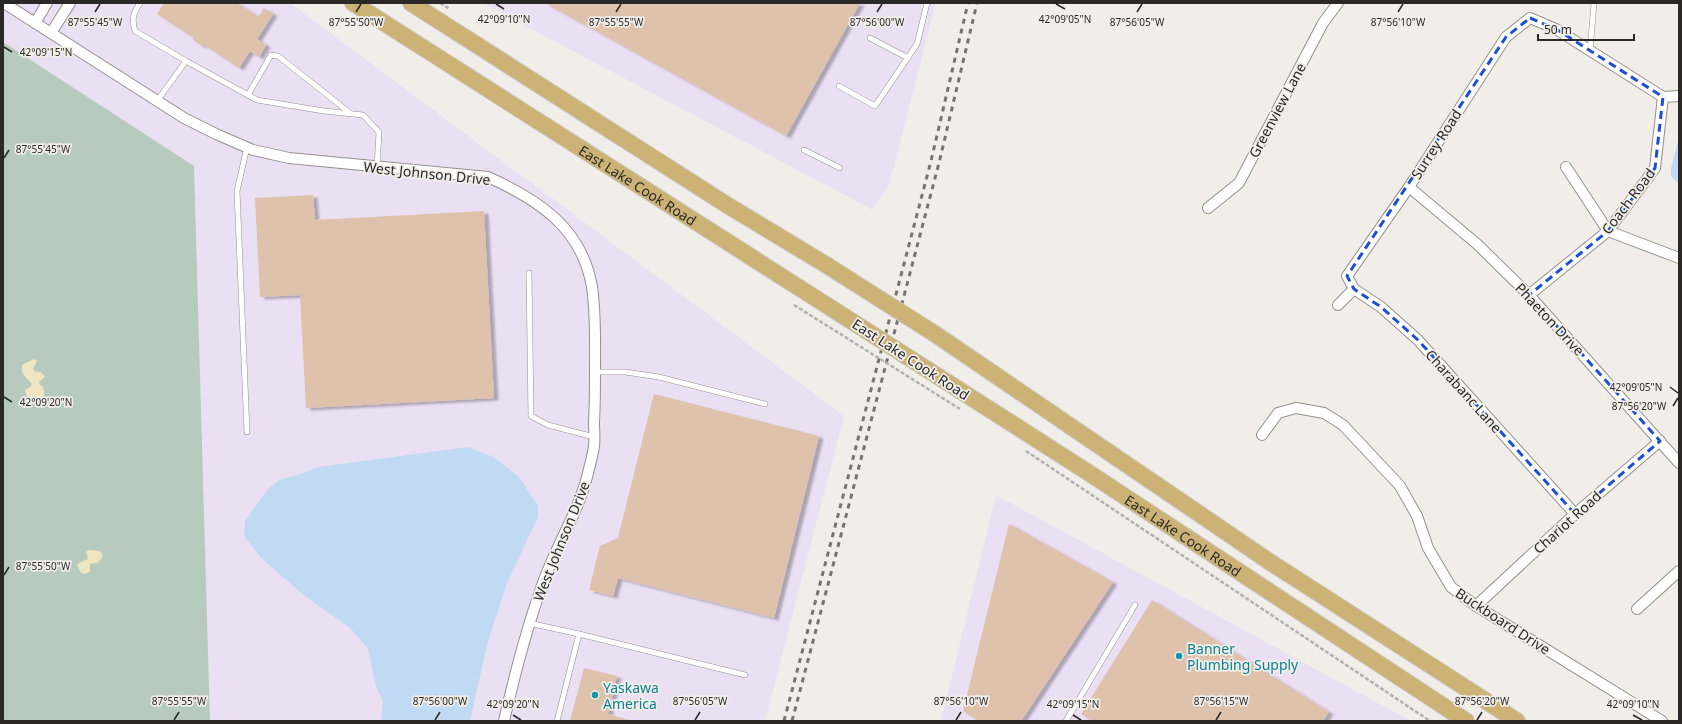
<svg xmlns="http://www.w3.org/2000/svg" width="1682" height="724" viewBox="0 0 1682 724" font-family="'Noto Sans',sans-serif">
<defs>
<filter id="shadow"><feDropShadow dx="4.5" dy="2.5" stdDeviation="1" flood-color="#0004"/></filter>
</defs>
<rect width="100%" height="100%" fill="#f1eeea"/>
<g fill="#ebdff4">
<path d="M 3,3 L 290,3 L 844,416 L 765,721 L 210,721 L 194,166 L 3,42 Z"/>
<path d="M 482,3 L 936,3 L 889,185 L 873,210 Z"/>
<path d="M 996,495 L 1411,721 L 941,721 Z"/>
</g>
<path fill="#b6cbbe" d="M 3,42 L 194,166 L 210,721 L 3,721 Z"/>
<g fill="#efe5c0">
<path d="M 34,359 L 37,361 L 33,369 L 36,372 C 40,371 43,373 45,377 L 39,382 L 40,385 L 43,387 C 45,394 45,398 40,403 C 30,403 27,399 25,390 L 30,387 L 32,384 C 26,377 21,375 22,365 Z"/>
<path d="M 89,550 L 100,551 L 103,556 L 98,563 L 90,564 L 90,572 L 84,574 L 80,572 L 77,564 L 88,559 L 86,552 Z"/>
</g>
<g fill="#c1daf3">
<path d="M 1679,138 L 1679,184 L 1671,176 L 1671,168 Z"/>
<path d="M 468,447 L 493,457 L 519,477 L 538,506 L 538,517 L 507,583 L 488,641 L 470,721 L 381,721 L 383,701 L 376,687 L 368,649 L 349,627 L 306,597 L 261,558 L 244,536 L 245,521 L 268,489 L 279,480 L 304,473 L 319,467 Z"/>
</g>
<g fill="#dec2ac" filter="url(#shadow)">
<path d="M 164,3 L 237,3 L 258,17 L 264,8 L 273,14 L 257,39 L 266,45 L 259,57 L 250,51 L 239,68 L 203,44 L 202,46 L 192,39 L 194,38 L 157,14 Z"/>
<path d="M 545,3 L 860,3 L 786,136 Z"/>
<path d="M 313,195 L 315,220 L 484,211 L 494,398 L 306,408 L 300,295 L 260,297 L 255,198 Z"/>
<path d="M 654,394 L 819,436 L 774,618 L 618,578 L 613,596 L 589,590 L 600,546 L 618,538 Z"/>
<path d="M 1009,524 L 1113,582 L 1021,721 L 979,721 L 963,711 Z"/>
<path d="M 1152,600 L 1329,712 L 1323,721 L 1092,721 L 1081,714 Z"/>
<path d="M 584,668 L 617,676 L 608,714 L 632,721 L 570,721 Z"/>
</g>
<g fill="none" stroke-linecap="round" stroke-linejoin="round">
<defs>
<g id="lane">
<path d="M 140,3 C 134,12 131,19 135,31 L 186,61"/>
<path d="M 870,38 L 908,58"/>
<path d="M 1590,51 L 1594,3"/>
<path d="M 839,86 L 875,106 L 917,44 L 927,3"/>
<path d="M 248,95 L 271,55 L 278,56 L 350,113"/>
<path d="M 157,101 L 186,61 L 257,100 L 324,111 L 363,115 L 379,132 L 377,167"/>
<path d="M 247,147 L 237,191 L 247,432"/>
<path d="M 804,150 L 840,168"/>
<path d="M 529,273 L 531,416 L 548,425 L 594,437"/>
<path d="M 595,372 L 625,372 L 659,377 L 765,404"/>
<path d="M 529,623 L 579,634 L 557,721"/>
<path d="M 579,634 L 745,675"/>
<path d="M 1066,721 L 1135,605"/>
</g>
<g id="street">
<path d="M 4,3 L 184,118 L 216,134 L 253,150 L 289,158 L 488,177 C 539,200 582,228 592,287 C 596,314 595,342 595,370 C 595,387 595,404 594,422 C 594,430 595,438 594,446 C 593,455 590,464 588,473 C 579,511 557,544 544,580 C 527,626 515,673 504,721"/>
<path d="M 35,23 L 47,3"/>
<path d="M 51,33 L 70,3"/>
<path d="M 1566,167 L 1608,231 L 1679,258"/>
<path d="M 1409,187 L 1477,244 L 1529,295 L 1679,463"/>
<path d="M 1208,208 L 1239,183 L 1323,23 L 1338,3"/>
<path d="M 1529,295 L 1608,231 L 1655,168 L 1663,97"/>
<path d="M 1338,305 L 1354,289"/>
<path d="M 1262,435 L 1278,413 L 1296,408 L 1324,413 L 1343,425 L 1400,486 L 1417,516 L 1428,548 L 1451,587 L 1476,606 L 1662,721"/>
<path d="M 1575,514 L 1418,340 L 1381,307 L 1354,289 L 1347,276 L 1409,187 L 1506,37 L 1530,18 L 1556,29 L 1663,97 L 1679,96"/>
<path d="M 1476,606 L 1575,514 L 1660,441"/>
<path d="M 1637,609 L 1679,571"/>
</g>
<g id="primary">
<path id="s1" d="M 353,3 L 809,294"/>
<path d="M 411,3 L 727,205 L 828,266"/>
<path d="M 935,334 L 1270,562 L 1517,721"/>
<path id="s2" d="M 928,370 L 1086,471 L 1466,721"/>
</g>
</defs>
<use href="#lane" stroke="#94918d" stroke-width="6"/>
<use href="#street" stroke="#94918d" stroke-width="12"/>
<use href="#primary" stroke="#cccccb" stroke-width="18"/>
<g stroke="#b3b1ad" stroke-width="2.5" stroke-dasharray="4 2" stroke-linecap="butt">
<path d="M 440,3 L 450,9"/>
<path d="M 1026,451 L 1430,721"/>
</g>
<use href="#lane" stroke="#fff" stroke-width="5"/>
<use href="#street" stroke="#fff" stroke-width="10"/>
<use href="#primary" stroke="#cdb276" stroke-width="16"/>
<g stroke="#767471" stroke-width="3" stroke-dasharray="5 5" stroke-linecap="butt">
<path d="M 784,721 L 931,161 L 968,3"/>
<path d="M 792,721 L 939,163 L 977,3"/>
</g>
<defs>
<g id="primary-bridge">
<path d="M 828,266 L 935,334"/>
<path d="M 809,294 L 928,370"/>
</g>
</defs>
<use href="#primary-bridge" stroke="#cccccb" stroke-width="18" stroke-linecap="butt"/>
<path stroke="#b3b1ad" stroke-width="2.5" stroke-dasharray="4 2" stroke-linecap="butt" d="M 794,305 L 960,409"/>
<use href="#primary-bridge" stroke="#cdb276" stroke-width="16"/>
</g>
<path fill="none" stroke="#1d4ed8" stroke-width="3" stroke-dasharray="8 5" stroke-linejoin="round" d="M 1530,18 L 1556,29 L 1663,97 L 1655,168 L 1608,231 L 1529,295 L 1660,441 L 1575,514 L 1418,340 L 1381,307 L 1354,289 L 1347,276 L 1506,37 Z"/>
<path fill="none" stroke="#2a2927" stroke-width="1.5" d="M 496,4 L 504,9M 1056,4 L 1065,9M 95,12 L 100,4M 356,12 L 361,4M 616,12 L 621,4M 877,12 L 882,4M 1137,12 L 1142,4M 1398,12 L 1403,4M 4,47 L 12,52M 4,158 L 9,150M 1670,387 L 1678,393M 4,397 L 12,402M 1673,406 L 1678,398M 4,575 L 9,567M 513,715 L 521,720M 1073,715 L 1081,720M 1633,715 L 1642,720M 174,720 L 179,712M 435,720 L 440,712M 695,720 L 700,712M 956,720 L 961,712M 1216,720 L 1221,712M 1477,720 L 1482,712"/>
<g fill="#0f9aa8" stroke="#f1eeea" stroke-width="1.5">
<circle cx="1179" cy="656" r="4"/>
<circle cx="595" cy="695" r="4"/>
</g>
<g text-anchor="middle" dominant-baseline="central" stroke-width="3.5" stroke-linejoin="round" paint-order="stroke">
<g font-size="14" fill="#2a2927" stroke="#f1eeea">
<text transform="translate(1277 110) rotate(-62)">Greenview Lane</text>
<text transform="translate(1436 144) rotate(-57)">Surrey Road</text>
<text transform="translate(427 173) rotate(6)">West Johnson Drive</text>
<text stroke="none"><textPath href="#s1" startOffset="338">East Lake Cook Road</textPath></text>
<text transform="translate(1628 201) rotate(-53)">Coach Road</text>
<text transform="translate(1550 319) rotate(47)">Phaeton Drive</text>
<text transform="translate(911 359) rotate(33)">East Lake Cook Road</text>
<text transform="translate(1464 391) rotate(48)">Charabanc Lane</text>
<text transform="translate(1567 522) rotate(-42)">Chariot Road</text>
<text stroke="none"><textPath href="#s2" startOffset="304">East Lake Cook Road</textPath></text>
<text transform="translate(561 541) rotate(-68)">West Johnson Drive</text>
<text transform="translate(1503 621) rotate(33)">Buckboard Drive</text>
</g>
<g font-size="14" fill="#0d838f" stroke="#f1eeea" text-anchor="start">
<text x="1187" y="648">Banner<tspan x="1187" dy="16">Plumbing Supply</tspan></text>
<text x="603" y="687">Yaskawa<tspan x="603" dy="16">America</tspan></text>
</g>
</g>
<g font-size="10" text-anchor="middle" fill="#2a2927" stroke="#f1eeea" stroke-width="3.5" stroke-linejoin="round" paint-order="stroke">
<text x="504" y="23">42°09'10"N</text>
<text x="1065" y="23">42°09'05"N</text>
<text x="95" y="26">87°55'45"W</text>
<text x="356" y="26">87°55'50"W</text>
<text x="616" y="26">87°55'55"W</text>
<text x="877" y="26">87°56'00"W</text>
<text x="1137" y="26">87°56'05"W</text>
<text x="1398" y="26">87°56'10"W</text>
<text x="46" y="56">42°09'15"N</text>
<text x="43" y="153">87°55'45"W</text>
<text x="1636" y="391">42°09'05"N</text>
<text x="46" y="406">42°09'20"N</text>
<text x="1639" y="410">87°56'20"W</text>
<text x="43" y="570">87°55'50"W</text>
<text x="179" y="705">87°55'55"W</text>
<text x="440" y="705">87°56'00"W</text>
<text x="700" y="705">87°56'05"W</text>
<text x="961" y="705">87°56'10"W</text>
<text x="1221" y="705">87°56'15"W</text>
<text x="1482" y="705">87°56'20"W</text>
<text x="513" y="708">42°09'20"N</text>
<text x="1073" y="708">42°09'15"N</text>
<text x="1633" y="708">42°09'10"N</text>
</g>
<rect width="1682" height="724" fill="none" stroke="#2a2927" stroke-width="8"/>
<path d="M1538 34v6h96v-6" fill="none" stroke="#2a2927" stroke-width="2"/>
<text x="1544" y="34" font-size="12" fill="#2a2927" stroke="#f1eeea" stroke-width="3" paint-order="stroke">50 m</text>
</svg>
